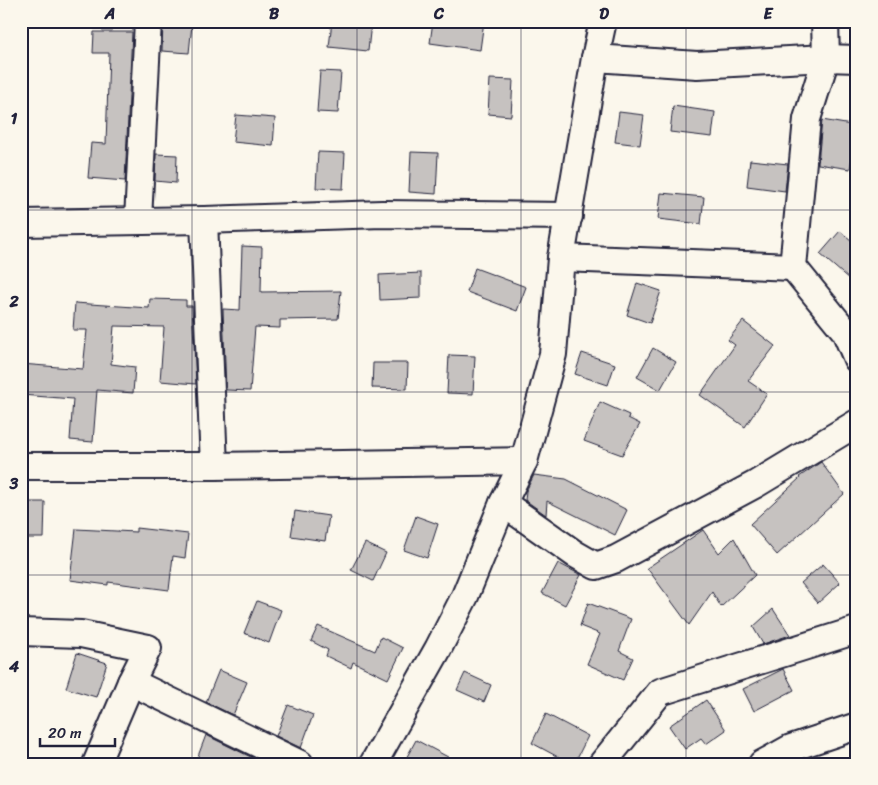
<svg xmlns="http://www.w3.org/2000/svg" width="878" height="785" viewBox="0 0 878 785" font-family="Sriracha,sans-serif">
<rect width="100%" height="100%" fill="#fbf7ec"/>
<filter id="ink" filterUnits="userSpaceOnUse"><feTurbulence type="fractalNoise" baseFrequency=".02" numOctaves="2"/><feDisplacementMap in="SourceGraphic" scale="10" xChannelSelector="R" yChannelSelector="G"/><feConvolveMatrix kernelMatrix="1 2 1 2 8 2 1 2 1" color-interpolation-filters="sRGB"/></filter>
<g filter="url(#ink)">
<g fill="#c6c2c0" stroke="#22223b">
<path d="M 332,21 L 371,23 L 368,51 L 329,47 Z"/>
<path d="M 433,21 L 484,21 L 480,50 L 430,43 Z"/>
<path d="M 163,22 L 192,24 L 189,53 L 162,51 Z"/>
<path d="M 94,32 L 132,32 L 125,181 L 88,178 L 91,143 L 106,144 L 109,53 L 93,53 Z"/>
<path d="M 320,71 L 341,72 L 338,113 L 317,112 Z"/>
<path d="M 490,79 L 513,80 L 511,116 L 488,114 Z"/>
<path d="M 673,106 L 715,112 L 712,137 L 670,132 Z"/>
<path d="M 619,112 L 644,115 L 640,145 L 615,142 Z"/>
<path d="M 236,115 L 275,118 L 273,146 L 233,142 Z"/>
<path d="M 822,120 L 857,126 L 850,169 L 818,164 Z"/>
<path d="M 318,152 L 345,153 L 343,189 L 316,188 Z"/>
<path d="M 411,152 L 438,153 L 436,194 L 409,192 Z"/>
<path d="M 156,154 L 177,155 L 176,183 L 155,181 Z"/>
<path d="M 750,160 L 788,164 L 785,191 L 747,186 Z"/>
<path d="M 661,193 L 704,197 L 701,224 L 658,219 Z"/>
<path d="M 840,231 L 857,245 L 857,286 L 820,254 Z"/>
<path d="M 242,246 L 262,247 L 261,292 L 341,291 L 338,319 L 280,320 L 280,328 L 255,327 L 250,391 L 226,390 L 223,309 L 240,310 Z"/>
<path d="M 475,268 L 526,287 L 517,311 L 467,292 Z"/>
<path d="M 421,273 L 421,298 L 380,300 L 379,275 Z"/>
<path d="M 637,283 L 661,291 L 650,323 L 627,315 Z"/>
<path d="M 150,299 L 186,300 L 186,306 L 192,306 L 196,384 L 160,381 L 164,327 L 114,326 L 111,364 L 135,367 L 133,393 L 97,390 L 93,442 L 70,440 L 73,399 L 21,395 L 21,364 L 83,369 L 87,330 L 73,330 L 75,303 L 149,308 Z"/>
<path d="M 743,321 L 775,346 L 748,381 L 767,394 L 745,427 L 700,395 L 735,345 L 728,340 Z"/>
<path d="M 653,348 L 676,362 L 660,390 L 637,377 Z"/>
<path d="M 582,353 L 615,364 L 608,385 L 575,374 Z"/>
<path d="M 449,355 L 475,356 L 473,394 L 447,393 Z"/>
<path d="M 373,363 L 408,363 L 407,389 L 372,388 Z"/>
<path d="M 600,402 L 629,415 L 628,418 L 640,424 L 622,455 L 584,441 Z"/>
<path d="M 821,462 L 844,494 L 777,555 L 750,524 L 800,478 L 799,477 Z"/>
<path d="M 534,475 L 566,479 L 627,510 L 615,535 L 547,501 L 546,515 L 525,500 L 526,491 Z"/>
<path d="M 21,502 L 45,502 L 44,538 L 21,538 Z"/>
<path d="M 295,511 L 329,516 L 325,541 L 291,536 Z"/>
<path d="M 416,516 L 438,524 L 427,558 L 404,550 Z"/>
<path d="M 136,528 L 188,534 L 185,558 L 173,556 L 169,590 L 108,582 L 108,585 L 70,580 L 76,529 L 136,532 Z"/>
<path d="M 703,530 L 719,553 L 734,538 L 755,575 L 721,607 L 712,592 L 689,625 L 647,568 Z"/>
<path d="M 365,543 L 386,553 L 373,581 L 351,570 Z"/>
<path d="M 558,563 L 581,575 L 565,605 L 542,593 Z"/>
<path d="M 823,564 L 840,583 L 818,603 L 801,583 Z"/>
<path d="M 257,601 L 281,610 L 269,643 L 244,633 Z"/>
<path d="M 588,603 L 631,619 L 619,651 L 633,658 L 623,680 L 587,664 L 600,634 L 580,626 Z"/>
<path d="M 773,609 L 790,635 L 763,644 L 753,627 Z"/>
<path d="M 318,626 L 375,651 L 381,637 L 403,648 L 388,679 L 353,662 L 351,668 L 326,656 L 328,650 L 311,641 Z"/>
<path d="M 77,653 L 107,663 L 96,697 L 66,688 Z"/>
<path d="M 783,669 L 794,690 L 754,711 L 743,689 Z"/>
<path d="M 219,670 L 247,682 L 233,715 L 206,702 Z"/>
<path d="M 465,673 L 491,685 L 484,702 L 457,690 Z"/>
<path d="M 706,700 L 726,730 L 706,744 L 701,738 L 685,749 L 669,726 Z"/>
<path d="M 288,705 L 313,715 L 301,748 L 276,736 Z"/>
<path d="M 546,714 L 588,736 L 574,764 L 571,764 L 532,743 Z"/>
<path d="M 206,735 L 265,764 L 195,764 Z"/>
<path d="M 416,740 L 461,764 L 403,764 Z"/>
</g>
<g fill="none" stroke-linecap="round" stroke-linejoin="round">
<defs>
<g id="minor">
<path d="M 825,21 L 826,58 L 807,119 L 793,267 L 845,331 L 857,359"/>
<path d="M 595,58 L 697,65 L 826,58 L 857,59"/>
<path d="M 138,220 L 148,21"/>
<path d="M 204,220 L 214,466"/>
<path d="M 21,223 L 204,220 L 382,214 L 569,216"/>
<path d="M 561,258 L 793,267"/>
<path d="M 21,466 L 214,466 L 524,461"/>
<path d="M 503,503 L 575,554 L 596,566 L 616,559 L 756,484 L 857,423"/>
<path d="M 21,632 L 81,634 L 148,648 L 131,682 L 96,764"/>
<path d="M 131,682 L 300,764"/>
<path d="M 373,764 L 438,649 L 465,596 L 503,503 L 524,461 L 553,354 L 561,258 L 595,58 L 603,21"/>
<path d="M 602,764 L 660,692 L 857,630"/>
<path d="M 762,764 L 791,748 L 857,726"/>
</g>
</defs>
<use href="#minor" stroke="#22223b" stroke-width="30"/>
<use href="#minor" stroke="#fbf7ec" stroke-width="26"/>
</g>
</g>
<path fill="none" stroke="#22223b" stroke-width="1" stroke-opacity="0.55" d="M 192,21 L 192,764M 357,21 L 357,764M 521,21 L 521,764M 686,21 L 686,764M 21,210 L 857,210M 21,392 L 857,392M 21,575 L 857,575"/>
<rect width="878" height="785" fill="none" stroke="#fbf7ec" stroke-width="55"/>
<path d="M40 738v8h75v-8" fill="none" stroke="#22223b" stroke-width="2.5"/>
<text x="48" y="738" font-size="15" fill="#22223b" stroke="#fbf7ec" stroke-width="4" paint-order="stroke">20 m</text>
<rect x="28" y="28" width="822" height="730" fill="none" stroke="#22223b" stroke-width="2"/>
<g font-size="16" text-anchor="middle" font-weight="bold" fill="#22223b">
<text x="110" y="19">A</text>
<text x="274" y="19">B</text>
<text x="439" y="19">C</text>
<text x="604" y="19">D</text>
<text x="768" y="19">E</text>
<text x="14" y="124">1</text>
<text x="14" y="307">2</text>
<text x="14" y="489">3</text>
<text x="14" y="672">4</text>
</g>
</svg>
